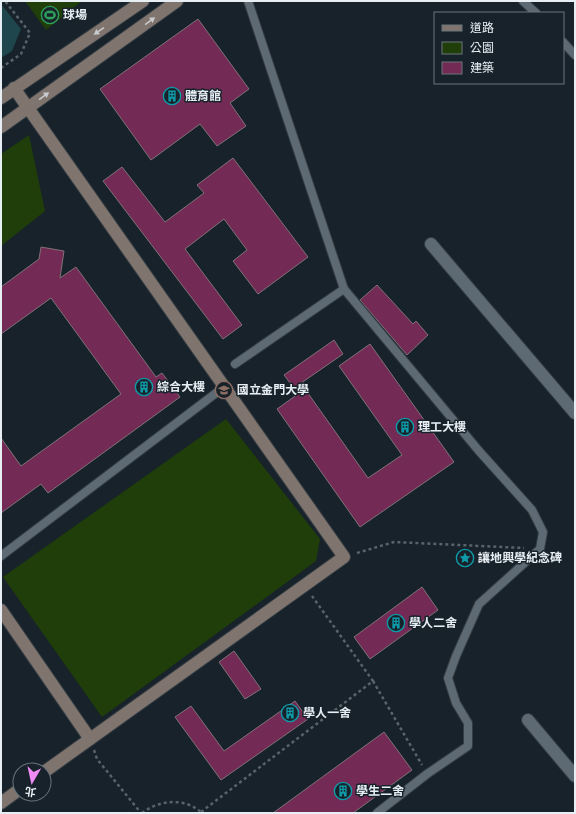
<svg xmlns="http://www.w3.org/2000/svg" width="576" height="814" viewBox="0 0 576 814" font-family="'Fira Sans','Noto Sans TC',sans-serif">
<rect width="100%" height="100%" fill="#17222a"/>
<g fill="#203e0a">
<path d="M 25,1 L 82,1 L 46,30 Z"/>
<path d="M 29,135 L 45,211 L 1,246 L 1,154 Z"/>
<path d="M 226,419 L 320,539 L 316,561 L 102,717 L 3,577 Z"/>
</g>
<path fill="#1e464c" d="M 1,4 L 21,29 L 12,51 L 1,58 Z"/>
<g fill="#732b56" stroke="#807178">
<path d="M 198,19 L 249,89 L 230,103 L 246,126 L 217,146 L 200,124 L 151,160 L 100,89 Z"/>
<path d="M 233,158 L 308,257 L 258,294 L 233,261 L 247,250 L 224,219 L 185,249 L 242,325 L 223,339 L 103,181 L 122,167 L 165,222 L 204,193 L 197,185 Z"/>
<path d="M 41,247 L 64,251 L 60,278 L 76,267 L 156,377 L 162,373 L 180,397 L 48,493 L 41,484 L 1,513 L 1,438 L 21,466 L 121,394 L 51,298 L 1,334 L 1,287 L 39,259 Z"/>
<path d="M 377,285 L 413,324 L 416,321 L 428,335 L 407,355 L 360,300 Z"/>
<path d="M 334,340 L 343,354 L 294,388 L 284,375 Z"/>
<path d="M 370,344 L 454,462 L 360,527 L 277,409 L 305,389 L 368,478 L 402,455 L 339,366 Z"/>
<path d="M 422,587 L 438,610 L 370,659 L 354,637 Z"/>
<path d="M 234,651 L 261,689 L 245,699 L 219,662 Z"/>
<path d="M 295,701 L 308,719 L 221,780 L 175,717 L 191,706 L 224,751 Z"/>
<path d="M 384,732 L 412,770 L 353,813 L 273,813 Z"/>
</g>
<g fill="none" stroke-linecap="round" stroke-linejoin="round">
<defs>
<g id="lane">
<path d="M 523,1 L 536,13"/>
<path d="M 563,42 L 575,55"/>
<path d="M 344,289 L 479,451 L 532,510 L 543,532 L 540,549 L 479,604 L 456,656 L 448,678 L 456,703 L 468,723 L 468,746 L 427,774 L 377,813"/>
<path d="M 235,364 L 344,289 L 248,1"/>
<path d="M 1,556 L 224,387"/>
</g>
<g id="street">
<path d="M 431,244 L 575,413"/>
<path d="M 528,720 L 575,776"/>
</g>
<g id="secondary">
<path d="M 14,88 L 344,557 L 44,772"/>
<path d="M 1,98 L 143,1"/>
<path d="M 1,127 L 177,1"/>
<path d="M 1,610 L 90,739"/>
<path d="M 1,803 L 20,789"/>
</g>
</defs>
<use href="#lane" stroke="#353d44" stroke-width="10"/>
<use href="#street" stroke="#353d44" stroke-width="14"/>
<use href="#secondary" stroke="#353d44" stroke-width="14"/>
<g stroke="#59636a" stroke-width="2.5" stroke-dasharray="3 3" stroke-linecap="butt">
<path d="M 1,68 L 21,54 L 30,33 L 5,1"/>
<path d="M 357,553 L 394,542 L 524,548"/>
<path d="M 373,681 L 422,765"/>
<path d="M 94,750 L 97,759 L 141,813"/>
<path d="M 201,812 L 373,681 L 312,596"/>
<path d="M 142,813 C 159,800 185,797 202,813"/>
</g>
<use href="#lane" stroke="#5e6a73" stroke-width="8"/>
<use href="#street" stroke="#5e6a73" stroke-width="12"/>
<use href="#secondary" stroke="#80756e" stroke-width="12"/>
</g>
<defs><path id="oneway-solid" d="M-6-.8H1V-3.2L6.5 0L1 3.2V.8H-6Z"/></defs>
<g fill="#c8cacc">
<use href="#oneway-solid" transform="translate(150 21) rotate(-36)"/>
<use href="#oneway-solid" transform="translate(99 31) rotate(146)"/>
<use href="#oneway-solid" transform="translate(44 96) rotate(-36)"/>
</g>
<defs>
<symbol id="stadium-ring" viewBox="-11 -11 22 22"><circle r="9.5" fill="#17222a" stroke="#2e9e5b" stroke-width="1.5"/><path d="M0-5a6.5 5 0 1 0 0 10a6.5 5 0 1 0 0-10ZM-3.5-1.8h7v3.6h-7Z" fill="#2e9e5b"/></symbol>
<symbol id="building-ring" viewBox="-11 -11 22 22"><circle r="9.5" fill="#17222a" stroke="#0f9aa8" stroke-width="1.5"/><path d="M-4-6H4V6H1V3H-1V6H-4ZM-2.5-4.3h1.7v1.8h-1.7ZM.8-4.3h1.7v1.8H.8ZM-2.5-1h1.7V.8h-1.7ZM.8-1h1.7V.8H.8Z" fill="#0f9aa8"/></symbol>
<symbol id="university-ring" viewBox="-11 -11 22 22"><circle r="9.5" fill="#17222a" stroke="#8d6e63" stroke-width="1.5"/><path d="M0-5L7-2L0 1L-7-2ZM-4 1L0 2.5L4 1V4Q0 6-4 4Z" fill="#8d6e63"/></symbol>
<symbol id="sight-ring" viewBox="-11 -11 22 22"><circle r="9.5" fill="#17222a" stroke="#0f9aa8" stroke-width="1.5"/><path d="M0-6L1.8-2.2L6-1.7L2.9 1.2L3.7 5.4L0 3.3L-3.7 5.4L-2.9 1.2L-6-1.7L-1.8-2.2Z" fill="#0f9aa8"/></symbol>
</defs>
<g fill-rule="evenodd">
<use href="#stadium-ring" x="40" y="5" width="20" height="20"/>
<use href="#building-ring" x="162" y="86" width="20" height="20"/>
<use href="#building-ring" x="134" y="377" width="20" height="20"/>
<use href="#university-ring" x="214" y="380" width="20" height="20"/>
<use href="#building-ring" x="395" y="417" width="20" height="20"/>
<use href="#sight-ring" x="455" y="548" width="20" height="20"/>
<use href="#building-ring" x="386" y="613" width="20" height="20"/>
<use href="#building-ring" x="280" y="703" width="20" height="20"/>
<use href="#building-ring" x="333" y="781" width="20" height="20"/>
</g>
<g text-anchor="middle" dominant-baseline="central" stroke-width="3" stroke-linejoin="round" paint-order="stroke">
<g font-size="12" font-weight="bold" fill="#e7eef4" stroke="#17222a" text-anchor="start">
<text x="63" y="15">球場</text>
<text x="185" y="96">體育館</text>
<text x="157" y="387">綜合大樓</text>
<text x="237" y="390">國立金門大學</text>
<text x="418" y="427">理工大樓</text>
<text x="478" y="558">讓地興學紀念碑</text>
<text x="409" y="623">學人二舍</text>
<text x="303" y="713">學人一舍</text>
<text x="356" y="791">學生二舍</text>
</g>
</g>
<rect width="576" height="814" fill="none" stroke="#e7eef4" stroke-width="4"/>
<rect x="434" y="12" width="130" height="72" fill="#17222a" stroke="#6a747b"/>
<rect x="442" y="25" width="20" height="6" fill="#80756e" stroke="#6a747b"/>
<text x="470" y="32" font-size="12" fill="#e7eef4">道路</text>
<rect x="442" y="42" width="20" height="12" fill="#203e0a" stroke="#6a747b"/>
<text x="470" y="52" font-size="12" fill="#e7eef4">公園</text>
<rect x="442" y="62" width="20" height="12" fill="#732b56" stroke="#6a747b"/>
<text x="470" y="72" font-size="12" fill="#e7eef4">建築</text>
<g transform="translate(32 782) rotate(189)"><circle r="19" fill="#17222a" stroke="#6a747b"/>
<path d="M0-3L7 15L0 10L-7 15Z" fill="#f08bf6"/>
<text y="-6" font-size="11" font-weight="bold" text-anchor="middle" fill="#e7eef4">北</text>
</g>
</svg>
